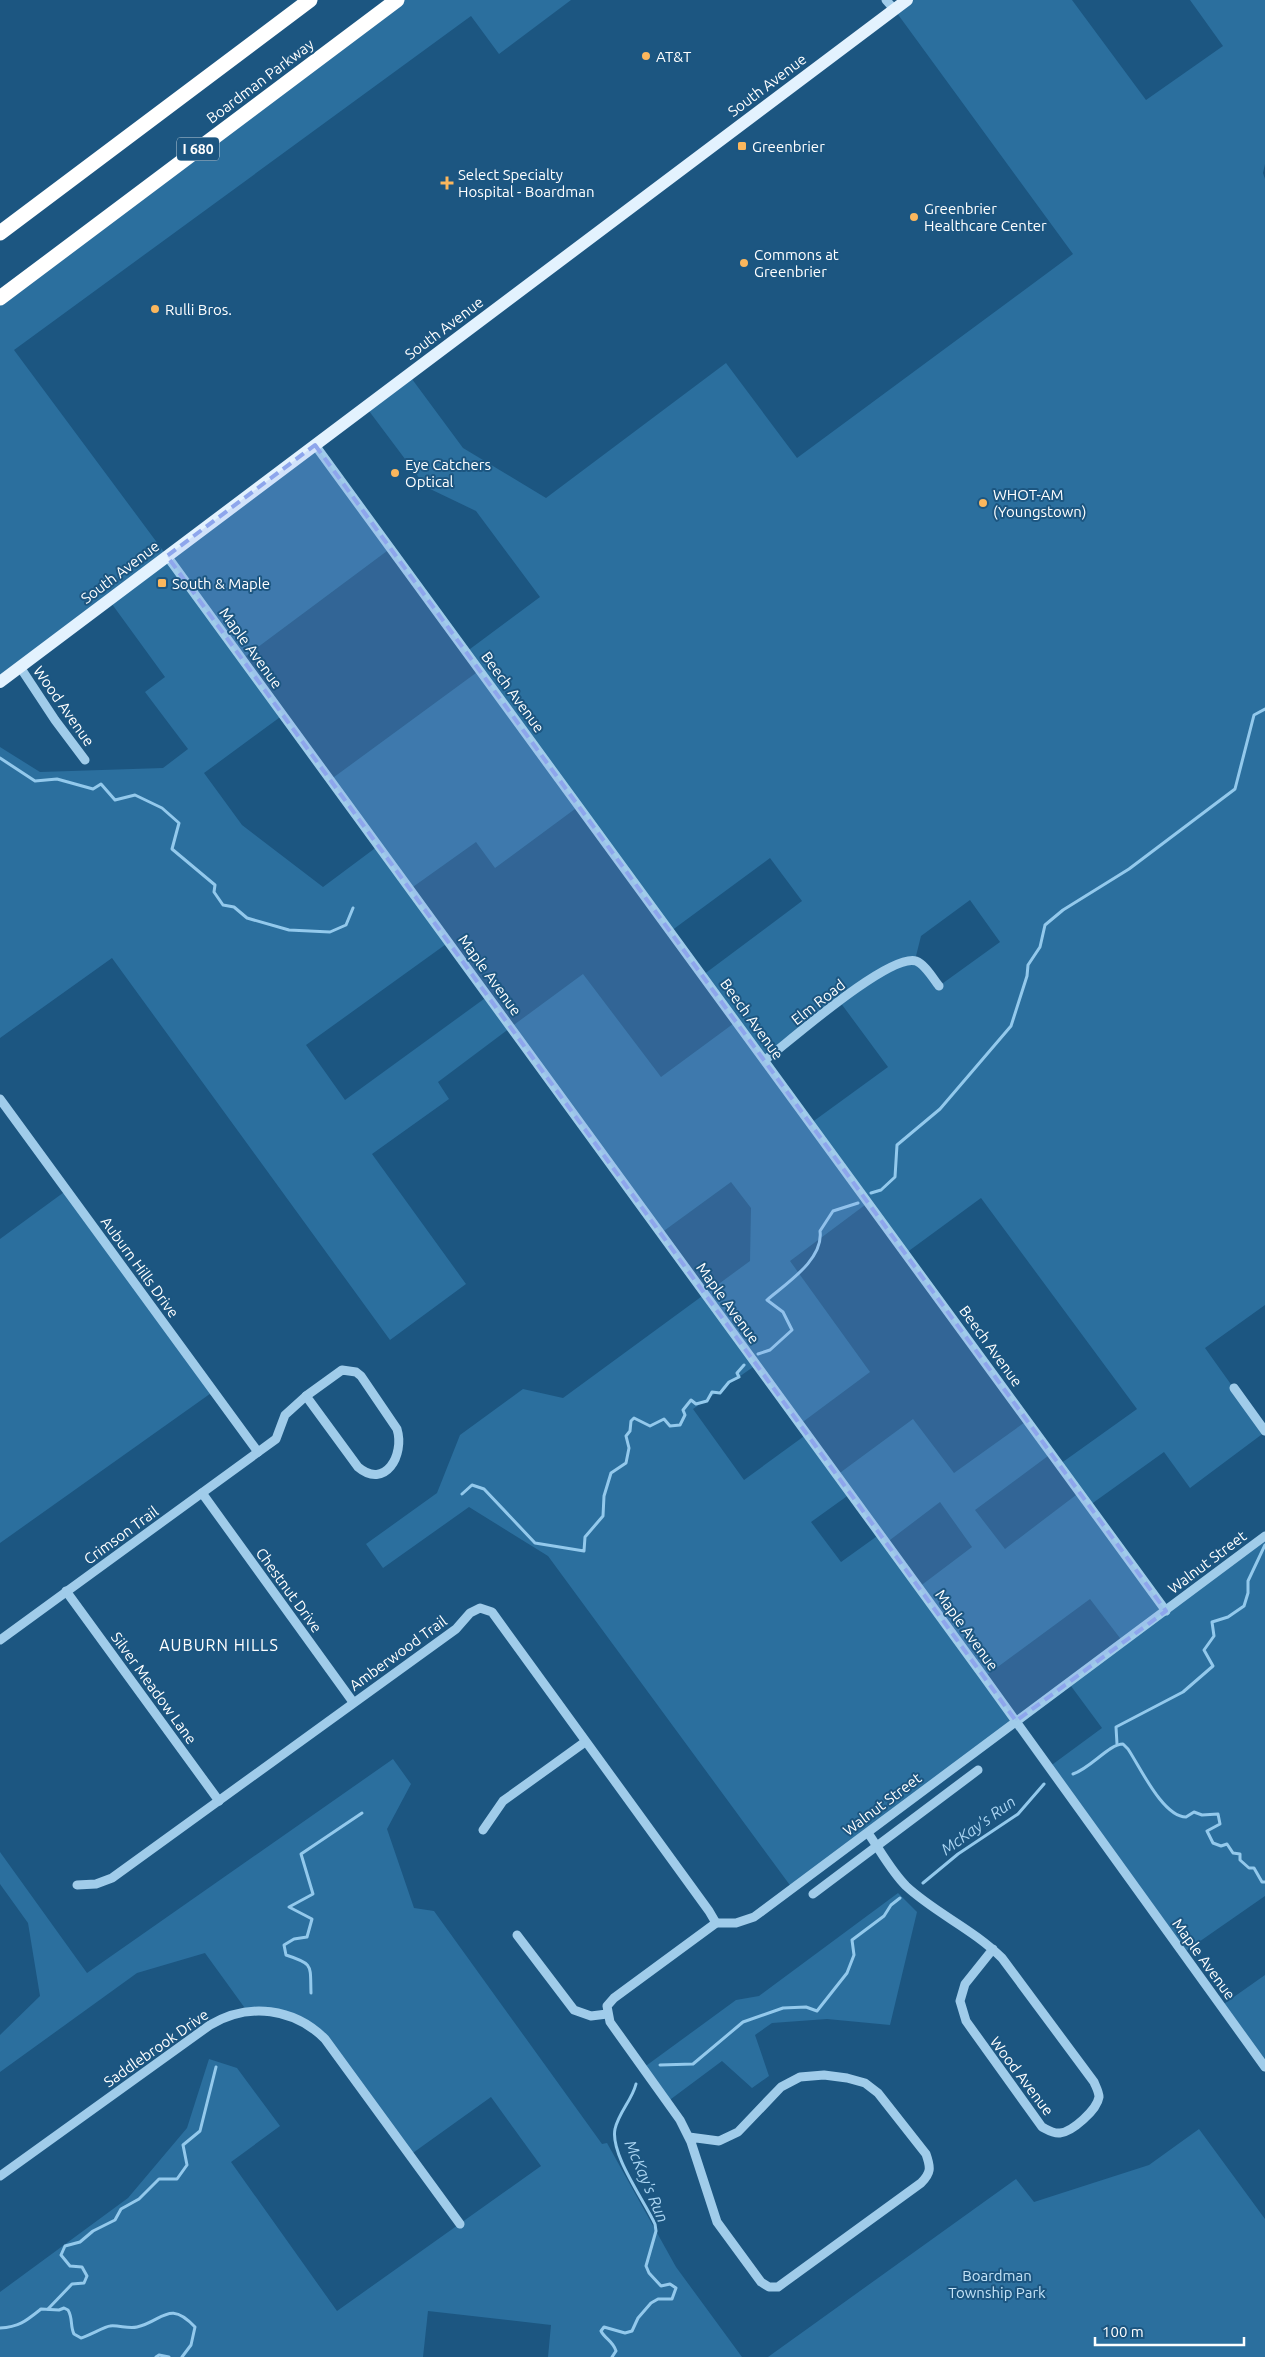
<svg xmlns="http://www.w3.org/2000/svg" width="1265" height="2357" viewBox="0 0 1265 2357" font-family="Ubuntu,sans-serif">
<rect width="100%" height="100%" fill="#1c5681"/>
<g fill="#2b6f9e" fill-rule="evenodd">
<path d="M 397,0 L 571,0 L 499,54 L 471,16 L 14,350 L 167,556 L 315,445 L 391,548 L 242,659 L 283,715 L 204,773 L 242,825 L 323,887 L 378,846 L 330,780 L 480,670 L 466,652 L 540,597 L 476,511 L 426,487 L 366,407 L 409,375 L 463,448 L 546,498 L 726,363 L 797,458 L 1073,254 L 894,9 L 907,0 L 1072,0 L 1146,100 L 1223,46 L 1190,0 L 1265,0 L 1265,164 L 1263,173 L 1265,179 L 1265,1305 L 1205,1348 L 1265,1432 L 1190,1488 L 1164,1452 L 1090,1505 L 1166,1610 L 1265,1536 L 1265,1896 L 1183,1953 L 1049,1767 L 1102,1728 L 1068,1682 L 1123,1642 L 1090,1599 L 984,1677 L 1016,1721 L 792,1888 L 548,1556 L 469,1507 L 383,1568 L 366,1544 L 437,1493 L 460,1435 L 523,1389 L 563,1398 L 750,1261 L 751,1208 L 731,1182 L 661,1233 L 510,1028 L 438,1082 L 449,1099 L 372,1154 L 466,1284 L 390,1340 L 112,958 L 0,1038 L 0,747 L 40,772 L 163,768 L 188,749 L 145,692 L 165,677 L 109,600 L 0,682 L 0,298 ZM 579,806 L 671,931 L 770,858 L 802,901 L 703,975 L 737,1021 L 661,1077 L 583,974 L 511,1027 L 488,996 L 345,1100 L 306,1045 L 449,942 L 410,889 L 476,842 L 495,868 ZM 970,900 L 1000,942 L 939,986 L 915,960 L 921,936 ZM 840,1002 L 888,1067 L 811,1123 L 766,1060 ZM 981,1198 L 1137,1409 L 1060,1464 L 1080,1492 L 1005,1549 L 975,1510 L 1052,1453 L 1028,1420 L 954,1473 L 913,1419 L 837,1475 L 807,1434 L 744,1480 L 693,1409 L 756,1365 L 800,1424 L 870,1372 L 790,1261 L 869,1202 L 906,1253 ZM 850,1494 L 880,1534 L 841,1562 L 811,1522 ZM 940,1502 L 972,1547 L 919,1587 L 886,1543 Z"/>
<path d="M 67,1190 L 214,1391 L 0,1543 L 0,1239 Z"/>
<path d="M 393,1759 L 411,1784 L 387,1829 L 414,1908 L 434,1911 L 602,2144 L 607,2143 L 676,2267 L 742,2357 L 548,2357 L 551,2325 L 428,2311 L 423,2357 L 0,2357 L 0,2292 L 128,2198 L 187,2128 L 209,2059 L 237,2068 L 280,2126 L 231,2162 L 337,2311 L 541,2166 L 491,2097 L 410,2155 L 332,2047 L 299,2020 L 247,2011 L 205,1953 L 137,1973 L 0,2072 L 0,2035 L 40,1996 L 28,1923 L 0,1884 L 0,1852 L 87,1973 Z"/>
<path d="M 898,1893 L 917,1912 L 890,2025 L 827,2019 L 772,2023 L 755,2035 L 769,2076 L 752,2088 L 722,2061 L 667,2102 L 643,2068 L 736,2000 L 759,1996 Z"/>
<path d="M 1265,1975 L 1265,2067 L 1221,2006 Z"/>
<path d="M 1199,2129 L 1265,2219 L 1265,2357 L 768,2357 L 1016,2179 L 1034,2202 L 1149,2165 Z"/>
</g>
<g fill="none" stroke-linecap="round" stroke-linejoin="round">
<g stroke="#93c9ec" stroke-width="3">
<path d="M 0,758 L 35,781 L 57,779 L 93,789 L 101,784 L 115,800 L 135,795 L 162,808 L 179,823 L 172,849 L 215,885 L 214,892 L 223,905 L 234,907 L 247,918 L 289,930 L 330,932 L 346,925 L 353,908"/>
<path d="M 871,1193 L 881,1190 L 895,1177 L 897,1145 L 940,1109 L 1011,1026 L 1027,976 L 1028,965 L 1040,947 L 1045,925 L 1063,910 L 1129,869 L 1235,789 L 1254,715 L 1265,709"/>
<path d="M 758,1354 L 770,1350 L 792,1330 L 783,1312 L 767,1300 C 785,1284 824,1260 820,1231 L 833,1211 L 858,1203"/>
<path d="M 462,1494 L 472,1485 L 484,1489 L 535,1543 L 584,1551 L 585,1537 L 603,1516 L 604,1496 L 611,1473 L 626,1463 L 629,1448 L 626,1436 L 630,1431 L 631,1421 L 634,1418 L 650,1426 L 664,1419 L 670,1426 L 680,1425 L 685,1415 L 683,1410 L 691,1400 L 696,1404 L 707,1401 L 712,1392 L 720,1393 L 729,1382 L 739,1377 L 737,1373 L 744,1365"/>
<path d="M 1117,1744 L 1116,1727 L 1183,1692 L 1213,1666 L 1204,1650 L 1214,1636 L 1212,1622 L 1228,1617 L 1244,1606 L 1248,1593 L 1248,1581 L 1265,1545"/>
<path d="M 1073,1774 C 1091,1768 1109,1744 1123,1744 L 1128,1749 C 1140,1767 1163,1817 1186,1817 L 1194,1812 L 1202,1815 L 1218,1814 L 1220,1824 L 1207,1831 L 1213,1843 L 1221,1846 L 1227,1844 L 1233,1853 L 1240,1854 L 1240,1860 L 1249,1868 L 1254,1868 L 1262,1882 L 1265,1882"/>
<path d="M 923,1883 L 958,1854 L 1018,1814 L 1044,1784"/>
<path d="M 311,1993 C 310,1965 314,1964 286,1955 L 284,1945 L 294,1939 L 307,1937 L 312,1919 L 289,1907 L 313,1894 L 301,1854 L 362,1813"/>
<path d="M 660,2065 L 693,2064 L 743,2022 L 783,2008 L 806,2007 L 817,2011 L 847,1973 L 854,1955 L 852,1940 L 884,1916 L 891,1905 L 900,1898"/>
<path d="M 48,2309 L 72,2284 L 84,2283 L 87,2276 L 82,2267 L 70,2266 L 61,2255 L 65,2246 L 80,2242 L 93,2231 L 115,2220 L 121,2209 L 139,2199 L 159,2179 L 177,2179 L 187,2165 L 183,2145 L 200,2131 L 216,2067"/>
<path d="M 0,2328 C 19,2327 26,2321 41,2309 L 59,2310 L 64,2308 L 68,2310 C 73,2318 70,2326 74,2334 L 81,2338 C 88,2336 106,2326 110,2326 C 119,2325 128,2329 137,2327 C 163,2321 169,2299 195,2327 L 191,2345 L 182,2357"/>
<path d="M 156,2357 L 159,2355 L 169,2357"/>
<path d="M 612,2357 L 616,2351 C 613,2341 605,2339 601,2331 L 604,2327 L 625,2333 L 632,2331 L 638,2318 L 651,2303 L 658,2299 L 672,2299 L 676,2288 L 670,2284 L 661,2286 L 649,2273 L 646,2266 L 656,2231 L 655,2224 C 644,2200 610,2154 615,2129 C 619,2112 632,2100 636,2084"/>
</g>
<g stroke="#a0ccea" stroke-width="9">
<path d="M 886,0 L 894,9"/>
<path d="M 315,445 L 1166,1611"/>
<path d="M 167,556 L 984,1677 L 1265,2067"/>
<path d="M 20,667 L 55,720 L 85,760"/>
<path d="M 765,1060 C 790,1041 889,953 916,961 C 925,964 934,980 939,986"/>
<path d="M 0,1099 L 258,1452"/>
<path d="M 342,1370 L 356,1372 L 361,1376 L 397,1429 C 405,1455 385,1490 358,1467 L 306,1396 Z"/>
<path d="M 1234,1388 L 1265,1431"/>
<path d="M 202,1493 L 353,1702"/>
<path d="M 66,1591 L 219,1801"/>
<path d="M 0,1640 L 276,1439 L 285,1415 L 306,1396"/>
<path d="M 483,1830 L 503,1801 L 585,1742"/>
<path d="M 868,1833 C 880,1850 891,1871 906,1886 C 935,1913 973,1929 1002,1958 L 1094,2082 C 1096,2087 1099,2092 1099,2097 C 1097,2110 1072,2132 1060,2133 C 1053,2134 1048,2130 1042,2127 L 966,2021 L 960,2001 L 965,1984 L 993,1949"/>
<path d="M 77,1885 L 96,1884 L 112,1878 L 456,1629 L 470,1613 L 480,1608 L 492,1612 L 709,1911 L 716,1923"/>
<path d="M 813,1894 L 978,1770"/>
<path d="M 517,1935 L 574,2010 L 591,2016 L 607,2014"/>
<path d="M 689,2137 L 719,2141 L 738,2132 L 781,2087 L 800,2077 L 824,2075 L 847,2078 L 865,2083 L 878,2093 L 926,2154 C 931,2168 931,2173 921,2183 L 778,2287 L 769,2287 L 761,2282 L 717,2222 L 691,2142 L 680,2120 L 610,2022 L 607,2006 L 614,1998 L 716,1923 L 736,1923 L 754,1917 L 1265,1536"/>
<path d="M 0,2176 L 210,2025 C 249,2002 294,2008 325,2039 L 460,2224"/>
</g>
<path stroke="#e3f2fe" stroke-width="12" d="M 0,682 L 907,0"/>
<g stroke="#fff" stroke-width="15">
<path d="M 0,233 L 310,0"/>
<path d="M 0,298 L 397,0"/>
</g>
</g>
<path fill="#8ea6ec" fill-opacity="0.2" stroke="#8ea6ec" stroke-width="4" stroke-dasharray="10 6" stroke-linejoin="round" d="M 315,445 L 1166,1611 L 1016,1721 L 167,556 Z"/>
<g fill="#fbb75d" stroke="#1c5681" stroke-width="2">
<circle cx="646" cy="56" r="5"/>
<rect x="737" y="141" width="10" height="10" rx="2.5"/>
<path d="M444.5 175.5h5v5h5v5h-5v5h-5v-5h-5v-5h5z"/>
<circle cx="914" cy="217" r="5"/>
<circle cx="744" cy="263" r="5"/>
<circle cx="155" cy="309" r="5"/>
<circle cx="395" cy="473" r="5"/>
<circle cx="983" cy="503" r="5"/>
<rect x="157" y="578" width="10" height="10" rx="2.5"/>
</g>
<g text-anchor="middle" dominant-baseline="central" stroke-width="4" stroke-linejoin="round" paint-order="stroke">
<rect fill="#1c5681" stroke="#bbccd9" stroke-width="1" x="177" y="137.5" width="42" height="23" rx="4"/>
<g font-size="14" font-weight="bold" fill="#fff">
<text x="198" y="149">I 680</text>
</g>
<g font-size="15" fill="#fff" stroke="#1c5681" text-anchor="start">
<text x="656" y="56">AT&amp;T</text>
<text x="752" y="146">Greenbrier</text>
<text x="458" y="174">Select Specialty<tspan x="458" dy="17">Hospital - Boardman</tspan></text>
<text x="924" y="208">Greenbrier<tspan x="924" dy="17">Healthcare Center</tspan></text>
<text x="754" y="254">Commons at<tspan x="754" dy="17">Greenbrier</tspan></text>
<text x="165" y="309">Rulli Bros.</text>
<text x="405" y="464">Eye Catchers<tspan x="405" dy="17">Optical</tspan></text>
<text x="993" y="494">WHOT-AM<tspan x="993" dy="17">(Youngstown)</tspan></text>
<text x="172" y="583">South &amp; Maple</text>
</g>
<g font-size="15" fill="#fff" stroke="#1c5681">
<text transform="translate(260 81) rotate(-37)">Boardman Parkway</text>
<text transform="translate(767 85) rotate(-37)">South Avenue</text>
<text transform="translate(444 328) rotate(-37)">South Avenue</text>
<text transform="translate(120 572) rotate(-37)">South Avenue</text>
<text transform="translate(251 648) rotate(54)">Maple Avenue</text>
<text transform="translate(513 692) rotate(54)">Beech Avenue</text>
<text transform="translate(64 706) rotate(55)">Wood Avenue</text>
<text transform="translate(490 975) rotate(54)">Maple Avenue</text>
<text transform="translate(818 1002) rotate(-38)">Elm Road</text>
<text transform="translate(752 1019) rotate(54)">Beech Avenue</text>
<text transform="translate(140 1267) rotate(54)">Auburn Hills Drive</text>
<text transform="translate(728 1303) rotate(54)">Maple Avenue</text>
<text transform="translate(991 1346) rotate(54)">Beech Avenue</text>
<text transform="translate(121 1535) rotate(-36)">Crimson Trail</text>
<text transform="translate(1207 1562) rotate(-37)">Walnut Street</text>
<text transform="translate(289 1590) rotate(54)">Chestnut Drive</text>
<text transform="translate(967 1630) rotate(54)">Maple Avenue</text>
<text transform="translate(398 1653) rotate(-36)">Amberwood Trail</text>
<text transform="translate(154 1688) rotate(54)">Silver Meadow Lane</text>
<text transform="translate(882 1804) rotate(-37)">Walnut Street</text>
<text transform="translate(1204 1959) rotate(54)">Maple Avenue</text>
<text transform="translate(156 2048) rotate(-35)">Saddlebrook Drive</text>
<text transform="translate(1022 2076) rotate(53)">Wood Avenue</text>
</g>
<g font-size="15" fill="#c4e3f7" stroke="#1c5681">
<text x="997" y="2275">Boardman<tspan x="997" dy="17">Township Park</tspan></text>
</g>
<g font-size="16" letter-spacing="1" fill="#fff" stroke="#1c5681">
<text x="219" y="1645">AUBURN HILLS</text>
</g>
<g font-size="16" font-style="italic" fill="#abd5f2" stroke="#1c5681">
<text transform="translate(978 1825) rotate(-36)">McKay's Run</text>
<text transform="translate(647 2181) rotate(67)">McKay's Run</text>
</g>
</g>
<path d="M1095 2337v8h149v-8" fill="none" stroke="#ffffff" stroke-width="2.5"/>
<text x="1102" y="2337" font-size="15" fill="#ffffff" stroke="#1c5681" stroke-width="4" paint-order="stroke">100 m</text>
</svg>
